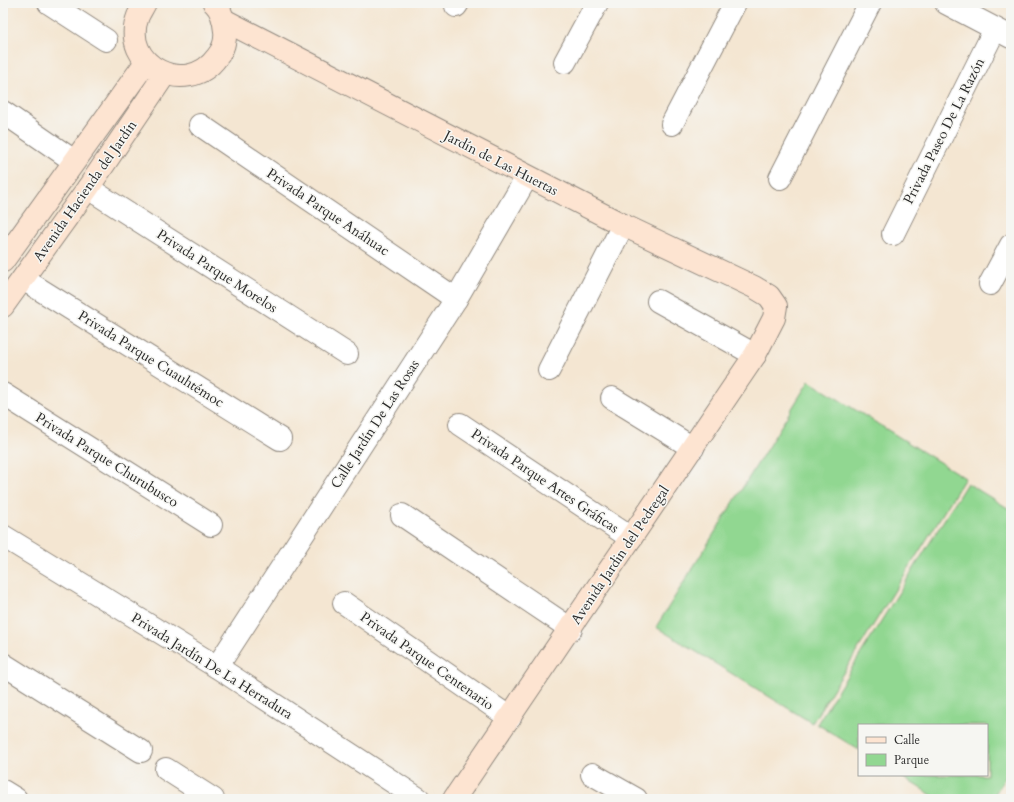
<svg xmlns="http://www.w3.org/2000/svg" width="1014" height="802" viewBox="0 0 1014 802" font-family="Cardo,serif">
<rect width="100%" height="100%" fill="#f6f6f2"/>
<filter id="ink" filterUnits="userSpaceOnUse"><feTurbulence type="fractalNoise" baseFrequency=".025" numOctaves="2"/><feDisplacementMap in="SourceGraphic" scale="8" xChannelSelector="R" yChannelSelector="G"/><feConvolveMatrix kernelMatrix="1 2 1 2 8 2 1 2 1" color-interpolation-filters="sRGB"/></filter>
<filter id="wash" filterUnits="userSpaceOnUse"><feTurbulence type="fractalNoise" baseFrequency=".012" numOctaves="4" result="noise"/><feDisplacementMap in="SourceGraphic" scale="16" xChannelSelector="R" yChannelSelector="G"/><feGaussianBlur stdDeviation="0.9" result="paint"/><feColorMatrix in="noise" values="0 0 0 0 0 0 0 0 0 0 0 0 0 0 0 0 0 1.4 0 .05"/><feComposite in="paint" operator="in"/></filter>
<g filter="url(#wash)">
<rect width="100%" height="100%" fill="#f4e6d2"/>
<g fill="#91d791" stroke="#5e815e">
<path d="M 809,381 L 965,478 L 812,723 L 656,627 Z"/>
<path d="M 967,483 L 1011,510 L 1011,768 L 992,799 L 938,799 L 899,775 L 987,775 L 987,725 L 859,725 L 859,750 L 817,724 Z"/>
</g>
</g>
<g filter="url(#ink)">
<g fill="none" stroke-linecap="round" stroke-linejoin="round">
<defs>
<g id="street">
<path d="M 49,3 L 106,40"/>
<path d="M 946,3 L 1011,37"/>
<path d="M 456,6 L 458,3"/>
<path d="M 565,62 L 597,3"/>
<path d="M 3,112 L 74,161"/>
<path d="M 672,124 L 735,3"/>
<path d="M 200,125 L 456,299"/>
<path d="M 780,178 L 870,3"/>
<path d="M 88,188 L 347,354"/>
<path d="M 893,234 L 995,29"/>
<path d="M 23,279 L 280,439"/>
<path d="M 990,284 L 1011,245"/>
<path d="M 658,301 L 755,355"/>
<path d="M 549,370 L 623,225"/>
<path d="M 3,394 L 211,525"/>
<path d="M 612,398 L 693,448"/>
<path d="M 460,424 L 631,538"/>
<path d="M 402,515 L 571,629"/>
<path d="M 3,536 L 217,667 L 419,799"/>
<path d="M 344,603 L 510,718"/>
<path d="M 3,664 L 141,751"/>
<path d="M 217,667 L 456,299 L 527,177"/>
<path d="M 166,769 L 213,799"/>
<path d="M 592,774 L 636,799"/>
<path d="M 3,791 L 16,799"/>
</g>
<g id="secondary">
<path d="M 145,3 C 143,7 140,12 138,16 C 119,65 187,99 217,57 C 223,50 226,40 225,31 C 224,21 222,10 214,3"/>
<path d="M 224,20 L 623,225 L 754,287 L 769,296 L 776,306 L 774,318 L 755,355 L 454,799"/>
<path d="M 3,261 L 146,62"/>
<path d="M 3,306 L 88,188 L 165,74"/>
</g>
</defs>
<use href="#street" stroke="#90887e" stroke-width="24"/>
<use href="#secondary" stroke="#90887e" stroke-width="24"/>
<use href="#street" stroke="#fff" stroke-width="22"/>
<use href="#secondary" stroke="#fde4d1" stroke-width="22"/>
</g>
</g>
<g text-anchor="middle" dominant-baseline="central" stroke-width="3" stroke-linejoin="round" paint-order="stroke">
<g font-size="14" fill="#2b2b2b" stroke="#f6f6f2">
<text transform="translate(944 131) rotate(-63)">Privada Paseo De La Razón</text>
<text transform="translate(501 163) rotate(27)">Jardín de Las Huertas</text>
<text transform="translate(85 191) rotate(-55)">Avenida Hacienda del Jardín</text>
<text transform="translate(328 212) rotate(34)">Privada Parque Anáhuac</text>
<text transform="translate(217 271) rotate(33)">Privada Parque Morelos</text>
<text transform="translate(151 359) rotate(32)">Privada Parque Cuauhtémoc</text>
<text transform="translate(375 424) rotate(-57)">Calle Jardín De Las Rosas</text>
<text transform="translate(107 460) rotate(32)">Privada Parque Churubusco</text>
<text transform="translate(545 481) rotate(34)">Privada Parque Artes Gráficas</text>
<text transform="translate(620 555) rotate(-56)">Avenida Jardin del Pedregal</text>
<text transform="translate(427 661) rotate(35)">Privada Parque Centenario</text>
<text transform="translate(212 666) rotate(32)">Privada Jardín De La Herradura</text>
</g>
</g>
<rect width="1014" height="802" fill="none" stroke="#f6f6f2" stroke-width="16"/>
<rect x="858" y="724" width="130" height="52" fill="#f6f6f2" stroke="#a5a5a2"/>
<rect x="866" y="737" width="20" height="6" fill="#fde4d1" stroke="#a5a5a2"/>
<text x="894" y="744" font-size="12" fill="#2b2b2b">Calle</text>
<rect x="866" y="754" width="20" height="12" fill="#91d791" stroke="#a5a5a2"/>
<text x="894" y="764" font-size="12" fill="#2b2b2b">Parque</text>
</svg>
